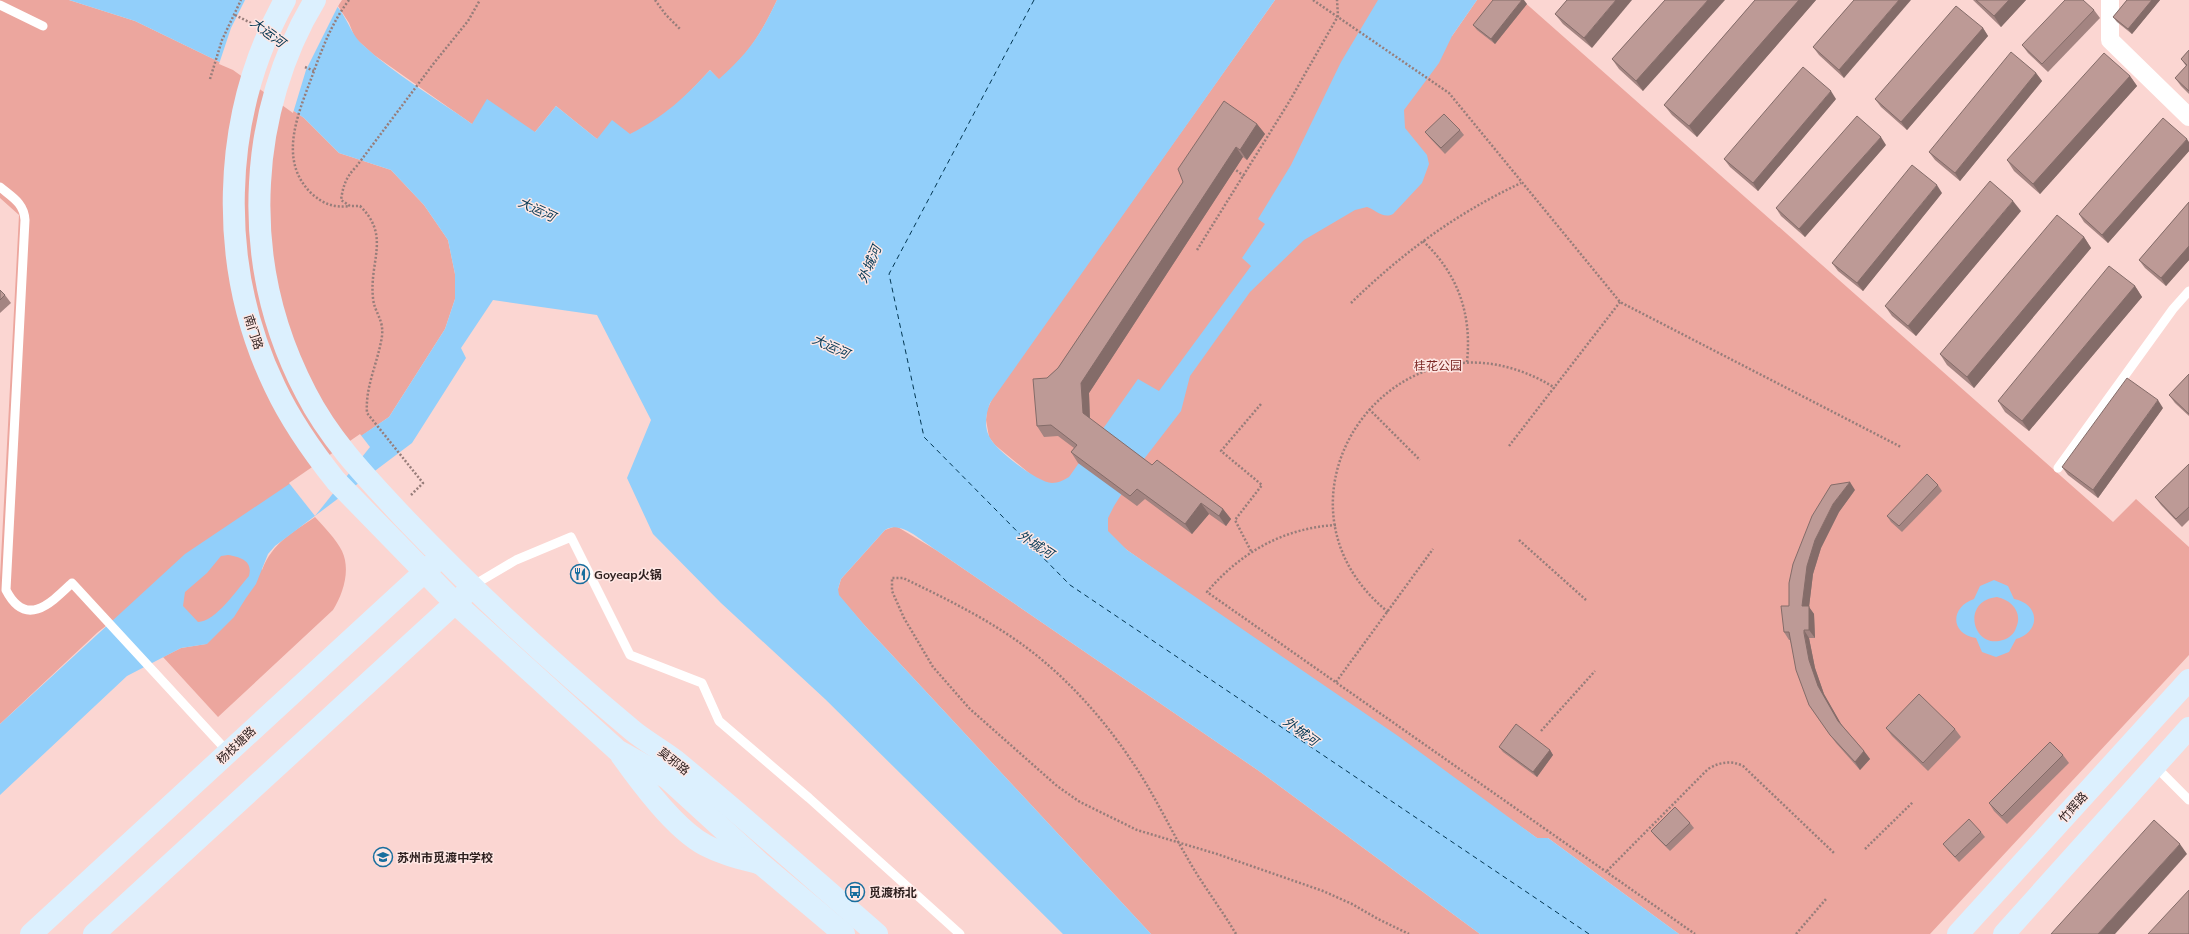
<svg xmlns="http://www.w3.org/2000/svg" width="2189" height="934" viewBox="0 0 2189 934" font-family="Mulish,'Noto Sans SC',sans-serif">
<rect width="100%" height="100%" fill="#fbd6d2"/>
<g fill="#eca69e">
<path d="M 0,0 L 69,0 L 135,21 L 234,69 L 304,118 L 339,153 L 391,170 L 424,205 L 448,240 L 455,274 L 455,299 L 445,329 L 389,417 L 290,485 L 98,632 L 0,724 L 0,578 L 19,215 L 0,198 Z"/>
<path d="M 342,0 L 777,0 C 760,36 749,53 719,80 L 710,70 C 687,95 663,122 631,134 C 621,137 608,137 597,139 L 556,106 L 535,132 L 472,124 L 374,55 L 355,38 L 349,23 L 338,6 Z"/>
<path d="M 1275,0 L 1393,0 L 1452,36 L 1477,0 L 1522,0 L 2113,522 L 2136,499 L 2189,547 L 2189,655 L 1930,934 L 1679,934 L 1548,838 L 1537,838 L 1127,550 L 1035,478 L 995,445 L 989,437 L 986,420 L 987,410 L 993,397 Z"/>
<path d="M 315,517 C 324,527 336,539 342,551 C 351,570 343,594 333,610 L 218,717 L 163,657 L 181,648 L 206,644 L 166,591 L 235,536 L 262,570 C 273,542 292,533 315,517 Z"/>
<path d="M 896,526 L 936,550 L 1259,771 L 1480,934 L 1151,934 L 866,627 L 838,595 L 838,589 L 841,579 L 885,530 Z"/>
</g>
<g fill="#92cffa" fill-rule="evenodd">
<path d="M 69,0 L 329,0 C 347,11 348,32 363,45 C 395,75 436,98 472,124 L 487,99 L 535,132 L 556,106 L 597,139 L 612,120 L 630,134 C 665,116 683,99 710,70 L 719,79 C 749,52 760,36 777,0 L 1275,0 L 990,403 C 986,414 984,425 989,436 C 994,449 1038,483 1052,483 C 1058,483 1064,480 1069,477 L 1138,379 L 1159,391 L 1251,266 L 1242,258 L 1265,224 L 1258,219 L 1291,165 L 1341,62 L 1378,0 L 1477,0 L 1452,36 L 1439,63 L 1404,110 L 1405,128 L 1427,155 L 1429,164 L 1422,183 L 1393,214 C 1383,219 1376,210 1367,207 L 1355,210 L 1304,240 L 1250,292 L 1190,376 L 1181,411 L 1144,459 L 1114,506 L 1108,518 L 1108,531 L 1127,550 L 1398,736 L 1537,838 L 1548,838 L 1679,934 L 1480,934 L 1259,771 L 936,550 C 921,541 901,520 885,530 L 841,579 L 838,589 L 839,595 L 866,627 L 1151,934 L 1063,934 L 825,699 L 721,603 L 653,534 L 627,478 L 651,420 L 597,315 L 493,300 L 461,348 L 466,358 L 412,443 L 275,546 L 268,554 L 256,584 L 246,598 L 234,617 L 207,644 L 181,648 L 127,676 L 0,795 L 0,724 L 185,554 L 389,417 L 445,329 L 455,299 L 455,274 L 448,240 L 424,205 L 391,170 L 339,153 L 304,118 L 234,69 L 135,21 ZM 228,555 C 241,557 253,561 249,576 C 238,588 216,622 198,622 L 183,606 L 185,592 L 207,573 L 221,556 Z"/>
<path d="M 1994,580 L 2008,586 L 2014,599 C 2040,604 2041,632 2016,639 L 2009,652 L 1996,657 L 1982,652 L 1976,638 C 1950,634 1950,607 1974,599 L 1980,586 ZM 1997,597 C 2012,600 2023,613 2016,628 C 2014,634 2009,638 2003,640 C 1973,650 1960,601 1997,597 Z"/>
</g>
<g fill="#fbd6d2">
<path d="M 245,0 L 333,0 L 339,4 L 306,70 L 293,113 L 233,70 L 219,64 L 231,28 Z"/>
<path d="M 360,434 L 370,447 L 315,516 L 289,483 Z"/>
</g>
<g fill="none" stroke-linecap="round" stroke-linejoin="round">
<path stroke="#033753" stroke-width="1" stroke-dasharray="5 4" stroke-linecap="butt" d="M 1034,0 L 889,274 L 924,437 L 1070,585 L 1589,934"/>
<g stroke="#977d7a" stroke-width="2.5" stroke-dasharray="2 2" stroke-linecap="butt">
<path d="M 349,0 C 333,21 323,46 314,71 C 300,110 276,158 311,193 C 323,204 334,208 350,206"/>
<path d="M 655,0 L 666,15 L 680,29"/>
<path d="M 1313,0 L 1449,93 L 1620,302 L 1901,447"/>
<path d="M 235,15 L 251,23"/>
<path d="M 305,67 L 314,71"/>
<path d="M 210,79 L 222,40 L 241,0"/>
<path d="M 1233,168 L 1244,176"/>
<path d="M 1423,241 C 1458,274 1472,314 1467,362"/>
<path d="M 1197,250 L 1289,102 L 1338,16 L 1337,0"/>
<path d="M 1351,303 C 1402,253 1457,213 1521,183"/>
<path d="M 1369,409 L 1420,460"/>
<path d="M 1509,446 L 1620,302"/>
<path d="M 411,495 L 423,483 L 367,413 C 365,386 378,363 382,336 C 384,319 374,312 373,298 C 369,261 391,236 360,206 L 350,206 L 341,200 C 343,186 346,177 356,167 L 434,63 L 468,21 L 480,0"/>
<path d="M 1336,525 C 1283,528 1240,553 1207,592 L 1695,934"/>
<path d="M 1519,540 L 1586,600"/>
<path d="M 1251,551 L 1235,520 L 1262,485 L 1221,451 L 1261,404"/>
<path d="M 1388,612 C 1249,499 1398,290 1555,388"/>
<path d="M 1336,682 L 1433,549"/>
<path d="M 1541,731 L 1595,671"/>
<path d="M 1865,849 L 1913,802"/>
<path d="M 1607,871 L 1708,769 C 1720,762 1731,760 1743,766 L 1834,853"/>
<path d="M 1236,934 C 1223,912 1208,892 1195,871 C 1173,835 1156,797 1133,763 C 1108,725 1076,688 1041,659 C 1000,625 951,601 903,578 L 892,578 L 892,591 L 904,618 L 933,667 L 970,709 L 1057,786 L 1080,802 L 1137,830 L 1217,854 L 1323,891 L 1352,904 L 1378,919 L 1409,934"/>
<path d="M 1796,934 L 1826,899"/>
</g>
<g stroke="#fff" stroke-width="9">
<path d="M 0,5 L 43,26"/>
<path d="M 0,187 C 12,197 24,203 25,220 L 6,590 C 26,629 51,603 72,583 L 228,752"/>
<path d="M 2058,468 L 2173,309 L 2189,291"/>
<path d="M 472,586 L 516,560 L 571,537 L 630,655 L 702,683 L 719,721 L 809,798 L 960,934"/>
<path d="M 2155,766 L 2189,800"/>
</g>
<path stroke="#fff" stroke-width="18" d="M 2110,0 L 2110,40 L 2189,117"/>
<g stroke="#dcf0fe" stroke-width="22">
<path d="M 285,0 C 220,117 217,267 275,387 C 291,421 312,451 336,481 L 455,603 L 617,750 L 667,778 L 761,864 L 844,934"/>
<path d="M 315,0 C 282,54 263,120 260,183 C 256,256 272,328 306,393 C 331,442 369,480 406,520 C 477,594 553,664 632,730 C 645,741 662,750 676,761 C 744,817 810,876 877,934"/>
<path d="M 621,755 C 641,783 675,829 705,845 C 722,854 739,858 758,863"/>
<path d="M 31,934 L 434,563"/>
<path d="M 94,934 L 466,593"/>
<path d="M 1958,934 L 2189,680"/>
<path d="M 2004,934 L 2189,728"/>
</g>
</g>
<g fill="#a38481">
<path d="M 1567,0 L 1592,48 L 1563,24 L 1555,14 Z"/>
<path d="M 1665,0 L 1643,91 L 1619,69 L 1612,59 Z"/>
<path d="M 1755,0 L 1816,0 L 1697,137 L 1672,115 L 1664,105 Z"/>
<path d="M 1854,0 L 1844,78 L 1819,55 L 1813,47 Z"/>
<path d="M 1973,0 L 2026,0 L 2001,27 Z"/>
<path d="M 2127,0 L 2160,0 L 2132,34 L 2117,22 L 2113,17 Z"/>
<path d="M 1527,4 L 1495,44 L 1477,30 L 1473,25 Z"/>
<path d="M 2094,10 L 2100,18 L 2048,72 L 2028,53 L 2022,45 Z"/>
<path d="M 1983,28 L 1988,36 L 1907,130 L 1881,107 L 1875,99 Z"/>
<path d="M 2189,50 L 2189,94 L 2181,86 L 2175,78 L 2186,66 L 2181,59 Z"/>
<path d="M 2036,73 L 2042,81 L 1960,181 L 1935,160 L 1929,152 Z"/>
<path d="M 2130,76 L 2137,86 L 2040,194 L 2014,171 L 2007,160 Z"/>
<path d="M 1836,99 L 1758,191 L 1730,167 L 1724,159 Z"/>
<path d="M 1257,124 L 1265,134 L 1247,160 L 1243,157 L 1089,393 L 1090,419 L 1152,465 L 1223,509 L 1231,519 L 1226,526 L 1209,514 L 1192,534 L 1145,499 L 1137,506 L 1078,463 L 1071,452 L 1074,448 L 1058,436 L 1044,437 L 1037,426 L 1047,378 L 1058,368 L 1183,182 Z"/>
<path d="M 1460,130 L 1464,135 L 1445,154 L 1429,137 L 1425,132 Z"/>
<path d="M 2189,142 L 2189,151 L 2108,243 L 2084,222 L 2079,214 Z"/>
<path d="M 1886,145 L 1805,237 L 1781,216 L 1776,208 Z"/>
<path d="M 1942,193 L 1863,291 L 1838,271 L 1832,263 Z"/>
<path d="M 2189,202 L 2189,260 L 2166,286 L 2145,268 L 2139,260 Z"/>
<path d="M 2021,211 L 1916,336 L 1892,316 L 1885,306 Z"/>
<path d="M 2084,237 L 2091,248 L 1974,388 L 1947,365 L 1940,354 Z"/>
<path d="M 2135,286 L 2142,297 L 2029,431 L 2005,412 L 1998,401 Z"/>
<path d="M 0,290 L 5,295 L 11,303 L 0,313 Z"/>
<path d="M 2189,374 L 2189,416 L 2175,403 L 2169,395 Z"/>
<path d="M 2163,408 L 2098,498 L 2068,475 L 2062,467 Z"/>
<path d="M 2189,464 L 2189,520 L 2182,527 L 2161,505 L 2155,497 Z"/>
<path d="M 1938,485 L 1942,491 L 1902,532 L 1891,522 L 1887,516 Z"/>
<path d="M 1855,490 L 1839,512 L 1821,548 L 1813,574 L 1809,607 L 1814,614 L 1815,638 L 1809,638 L 1815,668 L 1824,694 L 1841,724 L 1864,751 L 1870,759 L 1860,770 L 1836,743 L 1809,705 L 1790,640 L 1789,640 L 1784,632 L 1789,606 L 1793,564 Z"/>
<path d="M 1886,728 L 1955,729 L 1961,737 L 1928,771 L 1892,736 Z"/>
<path d="M 1499,747 L 1550,750 L 1553,755 L 1537,777 L 1503,752 Z"/>
<path d="M 2063,755 L 2069,763 L 2007,824 L 1994,811 L 1989,803 Z"/>
<path d="M 1690,823 L 1694,828 L 1670,851 L 1655,836 L 1651,831 Z"/>
<path d="M 1981,832 L 1985,837 L 1959,862 L 1947,849 L 1943,844 Z"/>
</g>
<g fill="#846c69">
<path d="M 1522,0 L 1524,0 L 1527,4 L 1495,44 L 1491,39 Z"/>
<path d="M 1616,0 L 1632,0 L 1592,48 L 1584,38 Z"/>
<path d="M 1708,0 L 1725,0 L 1643,91 L 1636,81 Z"/>
<path d="M 1799,0 L 1816,0 L 1697,137 L 1689,126 Z"/>
<path d="M 1899,0 L 1911,0 L 1844,78 L 1839,70 Z"/>
<path d="M 2009,0 L 2026,0 L 2001,27 L 1994,16 Z"/>
<path d="M 2152,0 L 2160,0 L 2132,34 L 2128,29 Z"/>
<path d="M 1983,28 L 1988,36 L 1907,130 L 1901,122 Z"/>
<path d="M 2036,73 L 2042,81 L 1960,181 L 1955,173 Z"/>
<path d="M 2130,76 L 2137,86 L 2040,194 L 2033,184 Z"/>
<path d="M 1831,91 L 1836,99 L 1758,191 L 1753,183 Z"/>
<path d="M 1257,124 L 1265,134 L 1247,160 L 1240,150 Z"/>
<path d="M 1881,137 L 1886,145 L 1805,237 L 1799,229 Z"/>
<path d="M 2187,139 L 2189,142 L 2189,151 L 2108,243 L 2102,235 Z"/>
<path d="M 1236,147 L 1243,157 L 1089,393 L 1090,424 L 1083,413 L 1081,383 Z"/>
<path d="M 1937,185 L 1942,193 L 1863,291 L 1857,283 Z"/>
<path d="M 2013,201 L 2021,211 L 1916,336 L 1908,326 Z"/>
<path d="M 2084,237 L 2091,248 L 1974,388 L 1967,377 Z"/>
<path d="M 2189,246 L 2189,260 L 2166,286 L 2161,278 Z"/>
<path d="M 2135,286 L 2142,297 L 2029,431 L 2022,421 Z"/>
<path d="M 2158,400 L 2163,408 L 2098,498 L 2093,490 Z"/>
<path d="M 1850,482 L 1855,490 L 1839,512 L 1821,548 L 1813,574 L 1809,607 L 1814,614 L 1815,638 L 1809,630 L 1802,606 L 1807,566 L 1815,540 L 1833,504 Z"/>
<path d="M 1201,503 L 1209,514 L 1192,534 L 1185,524 Z"/>
<path d="M 1223,509 L 1231,519 L 1226,526 L 1219,516 Z"/>
<path d="M 1804,630 L 1809,638 L 1815,668 L 1824,694 L 1844,729 L 1838,721 L 1818,686 L 1809,660 Z"/>
<path d="M 1550,750 L 1553,755 L 1537,777 L 1533,772 Z"/>
<path d="M 1864,751 L 1870,759 L 1860,770 L 1855,762 Z"/>
<path d="M 2180,844 L 2187,854 L 2115,934 L 2098,934 Z"/>
</g>
<g fill="#bd9a96" stroke="#846c69">
<path d="M 1493,0 L 1522,0 L 1491,39 L 1473,25 Z"/>
<path d="M 1567,0 L 1616,0 L 1584,38 L 1555,14 Z"/>
<path d="M 1665,0 L 1708,0 L 1636,81 L 1612,59 Z"/>
<path d="M 1755,0 L 1799,0 L 1689,126 L 1664,105 Z"/>
<path d="M 1854,0 L 1899,0 L 1839,70 L 1813,47 Z"/>
<path d="M 1976,0 L 2009,0 L 1994,16 Z"/>
<path d="M 2065,0 L 2083,0 L 2094,10 L 2042,64 L 2022,45 Z"/>
<path d="M 2127,0 L 2152,0 L 2128,29 L 2113,17 Z"/>
<path d="M 1956,6 L 1983,28 L 1901,122 L 1875,99 Z"/>
<path d="M 2189,50 L 2189,91 L 2175,78 L 2187,65 L 2181,59 Z"/>
<path d="M 2011,52 L 2036,73 L 1955,173 L 1929,152 Z"/>
<path d="M 2104,53 L 2130,76 L 2033,184 L 2007,160 Z"/>
<path d="M 1803,67 L 1831,91 L 1753,183 L 1724,159 Z"/>
<path d="M 1224,101 L 1257,124 L 1240,150 L 1236,147 L 1081,383 L 1083,413 L 1152,465 L 1157,460 L 1223,509 L 1219,516 L 1201,503 L 1185,524 L 1137,489 L 1130,496 L 1071,452 L 1077,445 L 1051,425 L 1037,426 L 1033,379 L 1047,378 L 1058,368 L 1183,182 L 1178,169 Z"/>
<path d="M 1444,114 L 1460,130 L 1441,148 L 1425,132 Z"/>
<path d="M 1857,116 L 1881,137 L 1799,229 L 1776,208 Z"/>
<path d="M 2163,118 L 2187,139 L 2102,235 L 2079,214 Z"/>
<path d="M 1912,165 L 1937,185 L 1857,283 L 1832,263 Z"/>
<path d="M 1990,181 L 2013,201 L 1908,326 L 1885,306 Z"/>
<path d="M 2189,202 L 2189,246 L 2161,278 L 2139,260 Z"/>
<path d="M 2057,215 L 2084,237 L 1967,377 L 1940,354 Z"/>
<path d="M 2109,266 L 2135,286 L 2022,421 L 1998,401 Z"/>
<path d="M 0,290 L 5,295 L 0,300 Z"/>
<path d="M 2189,374 L 2189,414 L 2169,395 Z"/>
<path d="M 2127,378 L 2158,400 L 2093,490 L 2062,467 Z"/>
<path d="M 2189,464 L 2189,507 L 2176,519 L 2155,497 Z"/>
<path d="M 1927,474 L 1938,485 L 1899,526 L 1887,516 Z"/>
<path d="M 1850,482 L 1833,504 L 1815,540 L 1807,566 L 1802,606 L 1809,606 L 1809,630 L 1804,630 L 1804,633 L 1809,660 L 1818,686 L 1838,721 L 1864,751 L 1855,762 L 1830,735 L 1809,705 L 1796,670 L 1789,632 L 1784,632 L 1781,606 L 1789,606 L 1789,583 L 1793,564 L 1812,516 L 1831,485 Z"/>
<path d="M 1919,694 L 1955,729 L 1923,763 L 1886,728 Z"/>
<path d="M 1516,724 L 1550,750 L 1533,772 L 1499,747 Z"/>
<path d="M 2050,742 L 2063,755 L 2002,816 L 1989,803 Z"/>
<path d="M 1675,807 L 1690,823 L 1666,846 L 1651,831 Z"/>
<path d="M 1969,819 L 1981,832 L 1955,857 L 1943,844 Z"/>
<path d="M 2154,820 L 2180,844 L 2098,934 L 2051,934 Z"/>
<path d="M 2189,890 L 2189,934 L 2148,934 Z"/>
</g>
<defs>
<symbol id="restaurant-ring" viewBox="-11 -11 22 22"><circle r="9.5" fill="#fee7e4" stroke="#196e9e" stroke-width="1.5"/><path d="M-5-6h1v4h1v-4h1v4h1v-4h1v5L-1.5 .5V6h-2V.5L-5-1ZM5-6V6H3V1.5H1.5Q1.5-4 5-6Z" fill="#196e9e"/></symbol>
<symbol id="school-ring" viewBox="-11 -11 22 22"><circle r="9.5" fill="#fee7e4" stroke="#196e9e" stroke-width="1.5"/><path d="M0-5L7-2L0 1L-7-2ZM-4 1L0 2.5L4 1V4Q0 6-4 4Z" fill="#196e9e"/></symbol>
<symbol id="bus-ring" viewBox="-11 -11 22 22"><circle r="9.5" fill="#fee7e4" stroke="#196e9e" stroke-width="1.5"/><path d="M-5-6H5V4H4V6H2V4H-2V6H-4V4H-5ZM-3.5-4V0h7V-4ZM-3.5 1.2v1.5H-2V1.2ZM2 1.2v1.5H3.5V1.2Z" fill="#196e9e"/></symbol>
</defs>
<g fill-rule="evenodd">
<use href="#restaurant-ring" x="569" y="563" width="22" height="22"/>
<use href="#school-ring" x="372" y="846" width="22" height="22"/>
<use href="#bus-ring" x="844" y="881" width="22" height="22"/>
</g>
<g text-anchor="middle" dominant-baseline="central" stroke-width="3" stroke-linejoin="round" paint-order="stroke">
<g font-size="12" fill="#2f2120" stroke="#fee7e4">
<text transform="translate(254 332) rotate(72)">南门路</text>
<text transform="translate(236 745) rotate(-43)">杨枝塘路</text>
<text transform="translate(674 761) rotate(38)">莫邪路</text>
<text transform="translate(2073 807) rotate(-48)">竹辉路</text>
</g>
<g font-size="12" fill="#7b2724" stroke="#fee7e4">
<text x="1438" y="365">桂花公园</text>
</g>
<g font-size="12" font-weight="bold" fill="#2f2120" stroke="#fee7e4" text-anchor="start">
<text x="594" y="574">Goyeap火锅</text>
<text x="397" y="857">苏州市觅渡中学校</text>
<text x="869" y="892">觅渡桥北</text>
</g>
<g font-size="13" font-style="italic" fill="#033753" stroke="#fee7e4">
<text transform="translate(268 32) rotate(37)">大运河</text>
<text transform="translate(537 209) rotate(25)">大运河</text>
<text transform="translate(869 264) rotate(-67)">外城河</text>
<text transform="translate(831 346) rotate(25)">大运河</text>
<text transform="translate(1036 544) rotate(33)">外城河</text>
<text transform="translate(1301 731) rotate(36)">外城河</text>
</g>
</g>
</svg>
